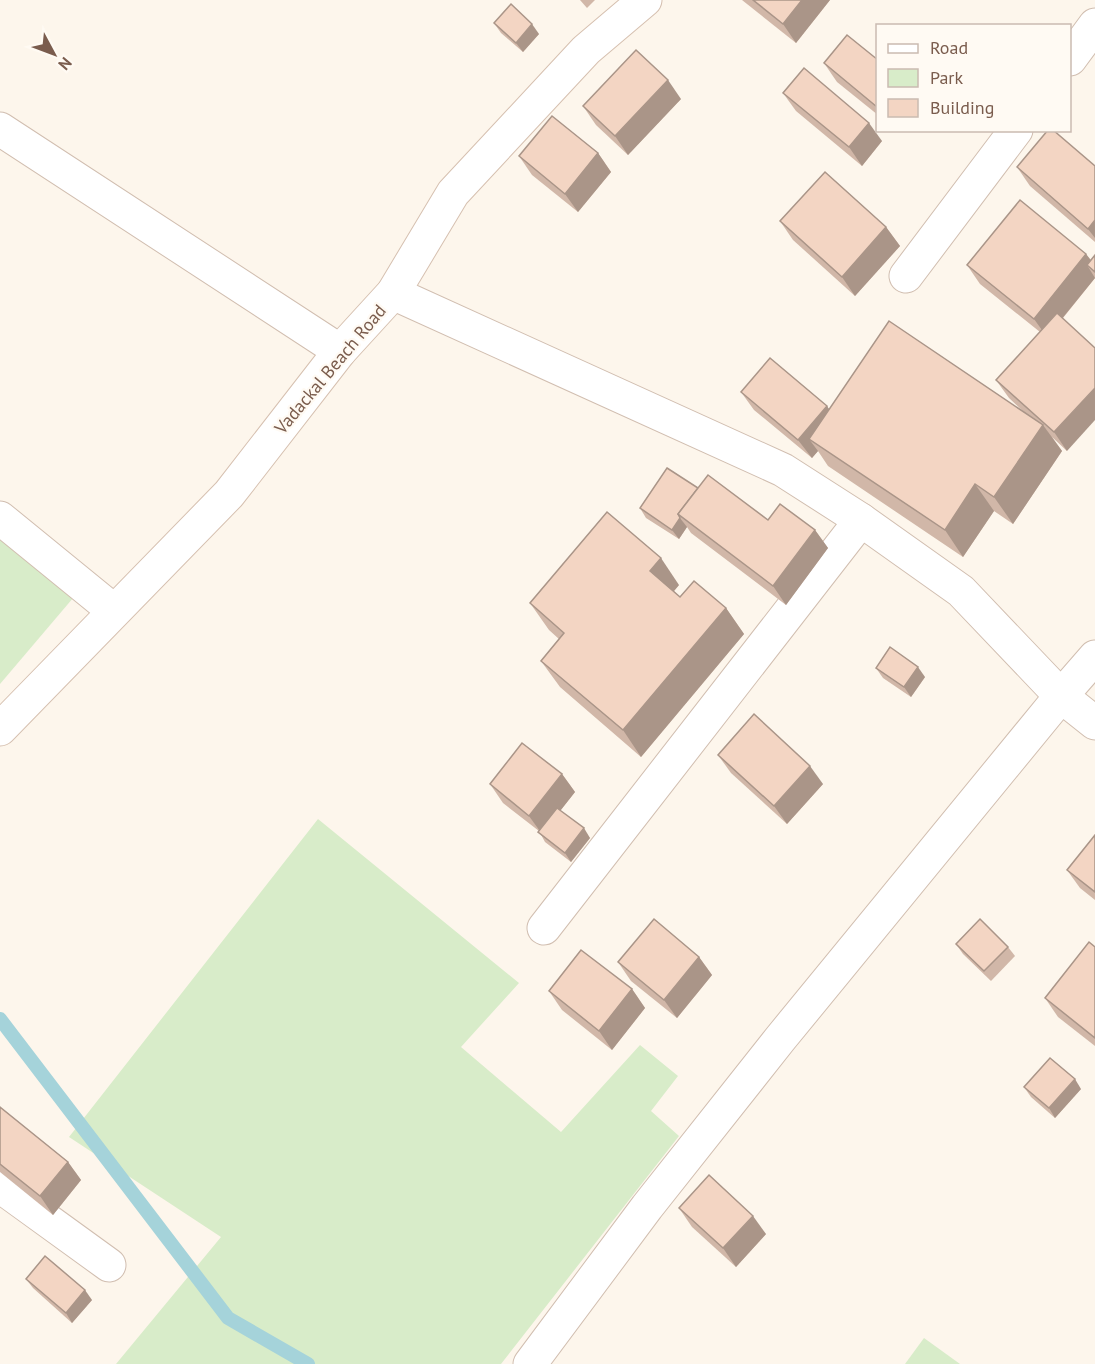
<svg xmlns="http://www.w3.org/2000/svg" width="1095" height="1364" viewBox="0 0 1095 1364" font-family="'PT Sans',sans-serif">
<rect width="100%" height="100%" fill="#fdf6ec"/>
<g fill="#d8ecc9">
<path d="M 0,527 L 79,591 L 0,684 Z"/>
<path d="M 318,819 L 519,983 L 461,1047 L 561,1132 L 640,1045 L 678,1076 L 651,1111 L 679,1136 L 501,1364 L 116,1364 L 221,1237 L 69,1137 Z"/>
<path d="M 924,1338 L 960,1364 L 905,1364 Z"/>
</g>
<g fill="none" stroke-linecap="round" stroke-linejoin="round">
<path stroke="#a5d3da" stroke-width="14" d="M 0,1019 L 228,1318 L 308,1364"/>
<defs>
<g id="minor">
<path d="M 1070,59 L 1095,25"/>
<path d="M 0,129 L 340,351"/>
<path d="M 906,276 L 1016,130"/>
<path d="M 393,293 L 783,470 L 861,520 L 961,591 L 1061,696 L 1095,723"/>
<path d="M 0,518 L 114,611"/>
<path d="M 544,928 L 861,520"/>
<path d="M 0,1186 L 109,1265"/>
<path d="M 530,1364 L 647,1207 L 780,1039 L 1061,696 L 1095,657"/>
</g>
<path id="secondary" d="M 0,729 L 229,494 L 340,351 L 393,293 L 453,193 L 586,50 L 645,0"/>
</defs>
<use href="#minor" stroke="#d1beb0" stroke-width="35"/>
<use href="#secondary" stroke="#d6c0b0" stroke-width="35"/>
<use href="#minor" stroke="#fff" stroke-width="33"/>
<use href="#secondary" stroke="#fff" stroke-width="33"/>
</g>
<g fill="#d1b7a8">
<path d="M 580,0 L 595,0 L 587,8 Z"/>
<path d="M 742,0 L 830,0 L 796,43 Z"/>
<path d="M 494,23 L 539,34 L 523,52 L 501,33 Z"/>
<path d="M 878,60 L 878,115 L 837,82 L 824,63 Z"/>
<path d="M 783,93 L 882,141 L 862,166 L 796,111 Z"/>
<path d="M 681,99 L 628,155 L 596,125 L 583,106 Z"/>
<path d="M 598,153 L 611,172 L 578,212 L 532,175 L 519,156 Z"/>
<path d="M 1095,166 L 1095,242 L 1030,186 L 1017,167 Z"/>
<path d="M 780,221 L 886,227 L 900,246 L 855,296 L 793,240 Z"/>
<path d="M 1086,254 L 1091,260 L 1095,255 L 1095,278 L 1063,318 L 1067,451 L 1052,437 L 1062,451 L 1013,524 L 994,511 L 963,557 L 828,466 L 818,451 L 812,458 L 754,410 L 741,392 L 827,406 L 829,410 L 1025,413 L 1009,398 L 996,380 L 1040,332 L 980,284 L 967,265 Z"/>
<path d="M 698,488 L 768,520 L 815,530 L 828,548 L 786,605 L 691,533 L 687,527 L 679,539 L 646,518 L 640,508 Z"/>
<path d="M 679,585 L 674,591 L 680,597 L 726,608 L 744,634 L 641,757 L 560,687 L 541,661 L 559,639 L 549,630 L 530,603 Z"/>
<path d="M 876,668 L 925,677 L 911,697 L 883,678 Z"/>
<path d="M 718,755 L 823,784 L 787,824 L 731,773 Z"/>
<path d="M 562,774 L 575,792 L 560,811 L 590,838 L 571,862 L 545,842 L 539,831 L 503,803 L 490,784 Z"/>
<path d="M 1095,835 L 1095,900 L 1080,888 L 1067,870 Z"/>
<path d="M 956,944 L 1008,947 L 1015,956 L 991,981 L 963,954 Z"/>
<path d="M 1095,947 L 1095,1046 L 1058,1017 L 1045,998 Z"/>
<path d="M 699,957 L 712,975 L 677,1018 L 631,981 L 618,962 Z"/>
<path d="M 632,989 L 645,1008 L 612,1050 L 562,1010 L 549,991 Z"/>
<path d="M 1024,1087 L 1081,1089 L 1055,1118 L 1031,1097 Z"/>
<path d="M 0,1107 L 68,1162 L 81,1180 L 53,1215 L 0,1172 Z"/>
<path d="M 679,1208 L 766,1234 L 736,1267 L 692,1227 Z"/>
<path d="M 26,1279 L 92,1300 L 72,1323 L 33,1288 Z"/>
</g>
<g fill="#aa9588">
<path d="M 802,0 L 830,0 L 796,43 L 783,24 Z"/>
<path d="M 532,24 L 539,34 L 523,52 L 516,43 Z"/>
<path d="M 668,80 L 681,99 L 628,155 L 615,136 Z"/>
<path d="M 869,123 L 882,141 L 862,166 L 849,147 Z"/>
<path d="M 598,153 L 611,172 L 578,212 L 565,194 Z"/>
<path d="M 1095,220 L 1095,238 L 1088,229 Z"/>
<path d="M 886,227 L 900,246 L 855,296 L 842,277 Z"/>
<path d="M 1086,254 L 1095,266 L 1087,265 L 1095,278 L 1047,337 L 1034,319 Z"/>
<path d="M 1095,388 L 1095,420 L 1067,451 L 1054,432 Z"/>
<path d="M 827,406 L 840,425 L 809,439 L 818,451 L 812,458 L 798,440 Z"/>
<path d="M 1043,425 L 1062,451 L 1013,524 L 994,497 Z"/>
<path d="M 975,484 L 994,511 L 963,557 L 945,530 Z"/>
<path d="M 680,518 L 687,527 L 679,539 L 672,530 Z"/>
<path d="M 815,530 L 828,548 L 786,605 L 773,586 Z"/>
<path d="M 661,558 L 679,585 L 668,598 L 650,571 Z"/>
<path d="M 726,608 L 744,634 L 641,757 L 623,730 Z"/>
<path d="M 918,667 L 925,677 L 911,697 L 904,687 Z"/>
<path d="M 810,766 L 823,784 L 787,824 L 774,806 Z"/>
<path d="M 562,774 L 575,792 L 542,834 L 529,816 Z"/>
<path d="M 584,828 L 590,838 L 571,862 L 565,853 Z"/>
<path d="M 699,957 L 712,975 L 677,1018 L 664,1000 Z"/>
<path d="M 632,989 L 645,1008 L 612,1050 L 599,1031 Z"/>
<path d="M 1075,1079 L 1081,1089 L 1055,1118 L 1049,1108 Z"/>
<path d="M 68,1162 L 81,1180 L 53,1215 L 40,1196 Z"/>
<path d="M 753,1216 L 766,1234 L 736,1267 L 723,1248 Z"/>
<path d="M 85,1290 L 92,1300 L 72,1323 L 66,1313 Z"/>
</g>
<g fill="#f3d5c3" stroke="#aa9588" stroke-width="1.5">
<path d="M 753,0 L 802,0 L 783,24 Z"/>
<path d="M 511,4 L 532,24 L 516,43 L 494,23 Z"/>
<path d="M 847,35 L 878,60 L 877,107 L 824,63 Z"/>
<path d="M 636,50 L 668,80 L 615,136 L 583,106 Z"/>
<path d="M 804,68 L 869,123 L 849,147 L 783,93 Z"/>
<path d="M 552,116 L 598,153 L 565,194 L 519,156 Z"/>
<path d="M 1048,130 L 1053,130 L 1095,166 L 1095,220 L 1088,229 L 1017,167 Z"/>
<path d="M 825,172 L 886,227 L 842,277 L 780,221 Z"/>
<path d="M 1020,200 L 1086,254 L 1034,319 L 967,265 Z"/>
<path d="M 1095,255 L 1095,272 L 1087,265 Z"/>
<path d="M 1057,313 L 1095,348 L 1095,388 L 1054,432 L 996,380 Z"/>
<path d="M 889,321 L 1043,425 L 994,497 L 975,484 L 945,530 L 809,439 Z"/>
<path d="M 770,358 L 827,406 L 798,440 L 741,392 Z"/>
<path d="M 667,468 L 698,488 L 678,514 L 680,518 L 672,530 L 640,508 Z"/>
<path d="M 708,475 L 768,520 L 780,504 L 815,530 L 773,586 L 678,514 Z"/>
<path d="M 607,512 L 661,558 L 650,571 L 680,597 L 694,581 L 726,608 L 623,730 L 541,661 L 564,633 L 530,603 Z"/>
<path d="M 890,647 L 918,667 L 904,687 L 876,668 Z"/>
<path d="M 754,714 L 810,766 L 774,806 L 718,755 Z"/>
<path d="M 522,743 L 562,774 L 529,816 L 490,784 Z"/>
<path d="M 557,808 L 584,828 L 565,853 L 538,832 Z"/>
<path d="M 1095,835 L 1095,892 L 1067,870 Z"/>
<path d="M 654,919 L 699,957 L 664,1000 L 618,962 Z"/>
<path d="M 980,919 L 1008,947 L 984,971 L 956,944 Z"/>
<path d="M 1089,942 L 1095,947 L 1095,1038 L 1045,998 Z"/>
<path d="M 581,950 L 632,989 L 599,1031 L 549,991 Z"/>
<path d="M 1050,1058 L 1075,1079 L 1049,1108 L 1024,1087 Z"/>
<path d="M 0,1107 L 68,1162 L 40,1196 L 0,1164 Z"/>
<path d="M 709,1175 L 753,1216 L 723,1248 L 679,1208 Z"/>
<path d="M 45,1256 L 85,1290 L 66,1313 L 26,1279 Z"/>
</g>
<g text-anchor="middle" dominant-baseline="central" stroke-width="4.5" stroke-linejoin="round" paint-order="stroke">
<g font-size="18" fill="#7a5c4d" stroke="#fffaf3">
<text transform="translate(330 369) rotate(-50)">Vadackal Beach Road</text>
</g>
</g>
<rect x="876" y="24" width="195" height="108" fill="#fffaf3" stroke="#cabbb1" stroke-width="1.5"/>
<rect x="888" y="44" width="30" height="9" fill="#ffffff" stroke="#cabbb1" stroke-width="1.5"/>
<text x="930" y="54" font-size="18" fill="#7a5c4d">Road</text>
<rect x="888" y="69" width="30" height="18" fill="#d8ecc9" stroke="#cabbb1" stroke-width="1.5"/>
<text x="930" y="84" font-size="18" fill="#7a5c4d">Park</text>
<rect x="888" y="99" width="30" height="18" fill="#f3d5c3" stroke="#cabbb1" stroke-width="1.5"/>
<text x="930" y="114" font-size="18" fill="#7a5c4d">Building</text>
<g transform="translate(54 54) rotate(131)" stroke="#fffaf3" stroke-width="4.5" paint-order="stroke">
<path d="M0-4.5L10 22L0 15L-10 22Z" fill="#7a5c4d"/>
<text y="-9" font-size="16" font-weight="bold" text-anchor="middle" fill="#7a5c4d">N</text>
</g>
</svg>
